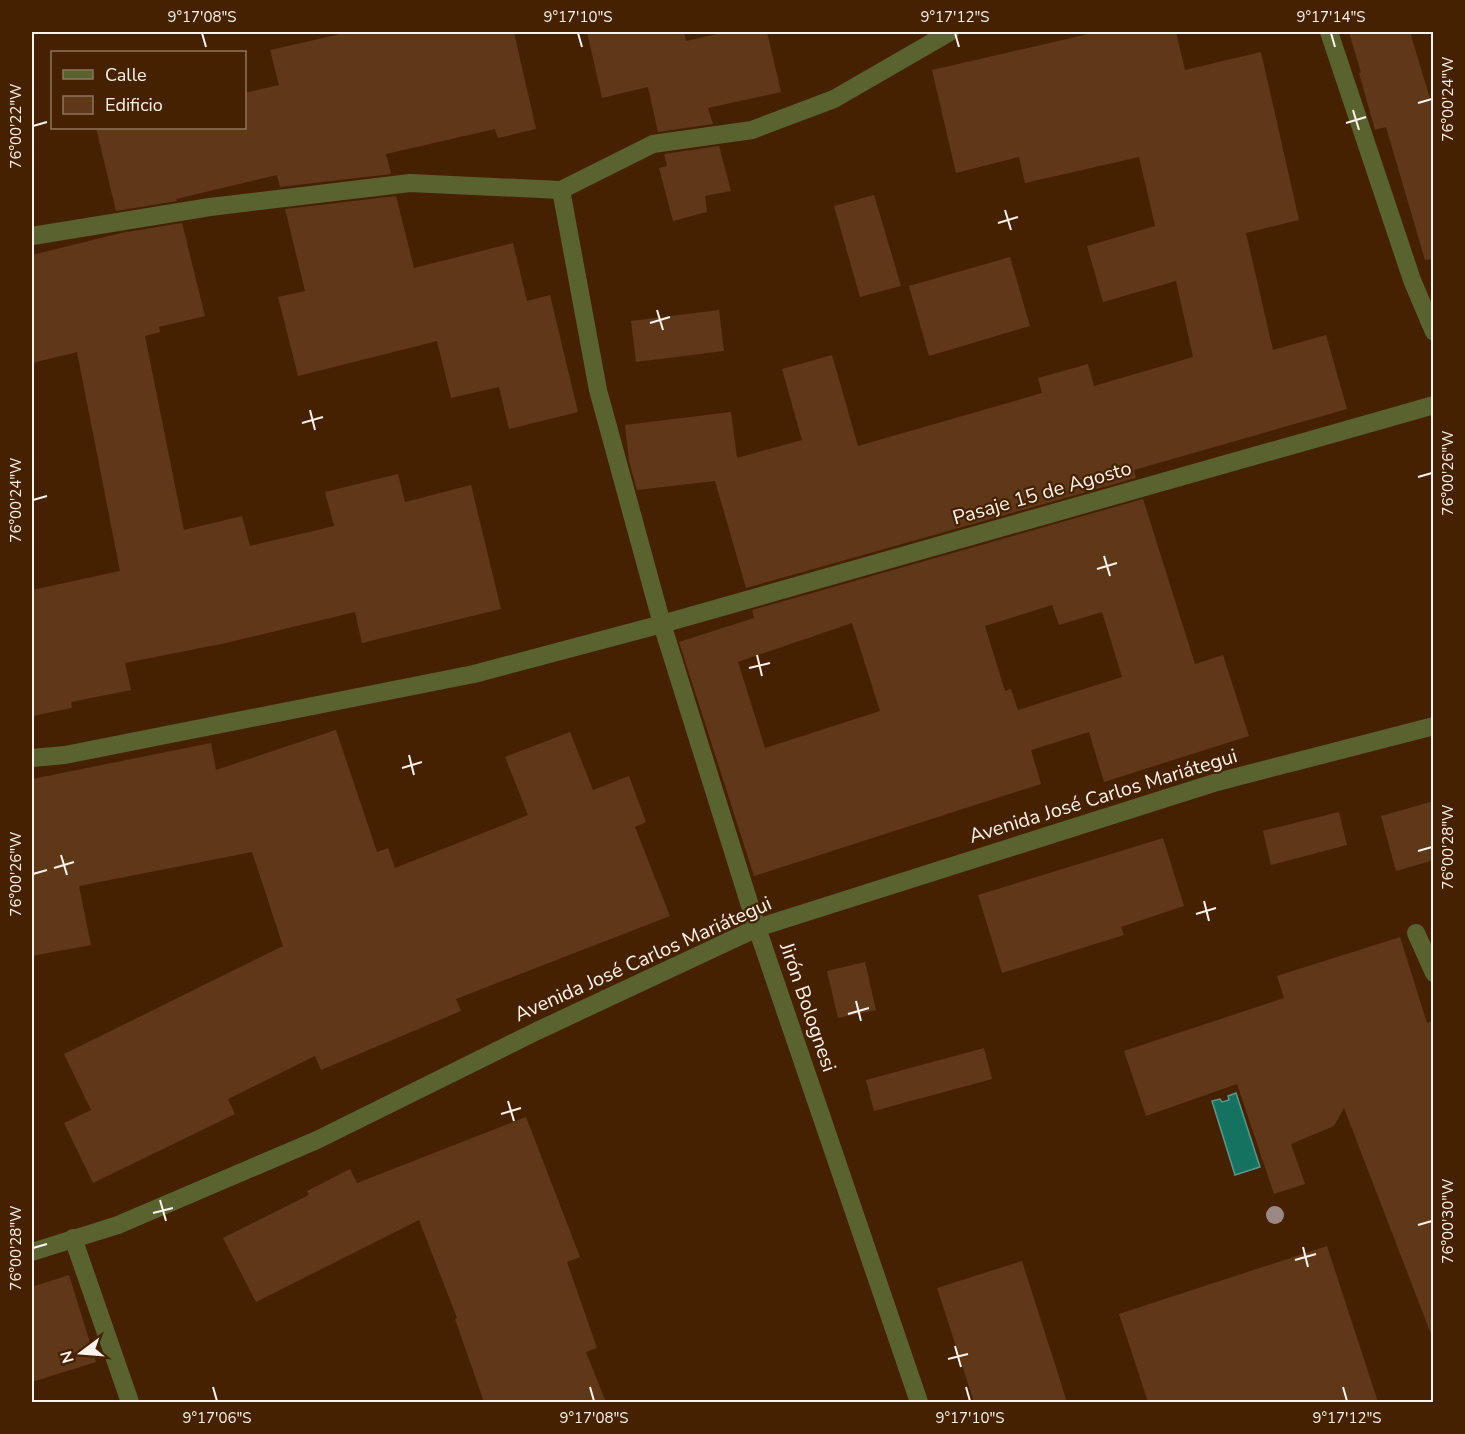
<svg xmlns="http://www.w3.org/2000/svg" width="1465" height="1434" viewBox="0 0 1465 1434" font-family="'Nunito Sans',sans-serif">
<rect width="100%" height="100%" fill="#462100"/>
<path fill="#157160" stroke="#5b988a" stroke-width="1.5" d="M 1236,1093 L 1260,1167 L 1235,1175 L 1212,1101 L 1220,1099 L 1222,1102 L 1229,1100 L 1228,1096 Z"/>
<g fill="#5f3818" fill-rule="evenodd">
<path d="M 349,32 L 514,32 L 536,129 L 498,138 L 495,129 L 386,154 L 391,174 L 280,187 L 277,175 L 176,199 L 177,201 L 116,211 L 96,128 L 244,128 L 244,93 L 279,85 L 270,50 Z"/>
<path d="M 587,32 L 684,32 L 686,41 L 726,32 L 767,32 L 781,92 L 708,108 L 713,124 L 658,132 L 648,87 L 602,98 Z"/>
<path d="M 1097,32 L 1176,32 L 1185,70 L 1261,52 L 1299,220 L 1246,233 L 1273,350 L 1326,335 L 1347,409 L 1134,470 L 1136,478 L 746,588 L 715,481 L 637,490 L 629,461 L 625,425 L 731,412 L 737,458 L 802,440 L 782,369 L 832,355 L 858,446 L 1042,393 L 1038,378 L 1088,364 L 1094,386 L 1193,357 L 1176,281 L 1103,302 L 1087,246 L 1155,226 L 1139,157 L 1025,183 L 1019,157 L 956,173 L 932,70 Z"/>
<path d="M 1349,32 L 1410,32 L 1434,112 L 1434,259 L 1425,260 L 1386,127 L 1375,130 L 1359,73 L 1361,73 Z"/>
<path d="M 719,146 L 731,191 L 705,196 L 707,212 L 673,221 L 659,168 L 667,166 L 664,154 Z"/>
<path d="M 874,195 L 901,286 L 860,297 L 834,206 Z"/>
<path d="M 396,196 L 414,268 L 513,243 L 527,301 L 550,295 L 578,412 L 509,429 L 499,387 L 451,398 L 437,341 L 298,376 L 278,297 L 305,291 L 285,209 Z"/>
<path d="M 182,223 L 205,316 L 159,327 L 160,332 L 145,336 L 184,530 L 242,516 L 250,546 L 334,526 L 325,492 L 398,474 L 405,502 L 471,485 L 501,609 L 362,643 L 355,612 L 226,643 L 125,663 L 131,690 L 71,702 L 72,708 L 32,716 L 32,590 L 120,571 L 77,352 L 32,363 L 32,255 L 121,233 Z"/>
<path d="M 1010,257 L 1030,326 L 929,356 L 909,286 Z"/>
<path d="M 719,310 L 724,351 L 636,362 L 631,321 Z"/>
<path d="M 1143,499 L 1195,664 L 1223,655 L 1249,736 L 1104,782 L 1089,732 L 1031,750 L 1041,784 L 754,876 L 679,642 L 754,618 L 752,610 ZM 1052,605 L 1059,625 L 1102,612 L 1122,677 L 1018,710 L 1011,689 L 1005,691 L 985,626 ZM 852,623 L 880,711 L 765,748 L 738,662 Z"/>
<path d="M 336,730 L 377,852 L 388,848 L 395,868 L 528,815 L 505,757 L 570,732 L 593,790 L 629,776 L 646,822 L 635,827 L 670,916 L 456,999 L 461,1011 L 321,1070 L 315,1056 L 228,1099 L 235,1114 L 93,1183 L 64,1123 L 91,1110 L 64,1054 L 283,946 L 252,852 L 79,886 L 91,945 L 32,956 L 32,779 L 211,743 L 216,770 Z"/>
<path d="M 1434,801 L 1434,860 L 1396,871 L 1381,816 Z"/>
<path d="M 1339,812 L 1347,845 L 1271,865 L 1263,831 Z"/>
<path d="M 1163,838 L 1184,906 L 1121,927 L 1124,935 L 1002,973 L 978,895 Z"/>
<path d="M 1400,937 L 1427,1023 L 1434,1020 L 1434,1334 L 1431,1334 L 1344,1108 L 1334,1126 L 1291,1144 L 1305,1184 L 1274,1194 L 1237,1084 L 1146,1116 L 1124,1051 L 1284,998 L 1277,976 Z"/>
<path d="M 865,962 L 876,1010 L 838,1018 L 827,971 Z"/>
<path d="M 984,1048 L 992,1079 L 874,1111 L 866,1080 Z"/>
<path d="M 526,1117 L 580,1257 L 567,1262 L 597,1348 L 586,1352 L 606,1402 L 484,1402 L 455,1319 L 457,1318 L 419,1220 L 256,1302 L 223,1238 L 309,1195 L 307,1191 L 350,1169 L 357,1183 Z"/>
<path d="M 1327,1246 L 1378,1402 L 1148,1402 L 1119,1314 Z"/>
<path d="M 1022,1261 L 1067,1402 L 974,1402 L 937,1288 Z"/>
<path d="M 69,1275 L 96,1362 L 32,1382 L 32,1287 Z"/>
</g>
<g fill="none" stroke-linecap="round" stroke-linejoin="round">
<g stroke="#5a6330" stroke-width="18">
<path d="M 1329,32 L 1412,280 L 1434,332"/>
<path d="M 561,190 L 598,390 L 662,624 L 757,928 L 919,1402"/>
<path d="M 32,236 L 210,207 L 410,183 L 561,190 L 653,144 L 752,130 L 834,99 L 950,32"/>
<path d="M 32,758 L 65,755 L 474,674 L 662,624 L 1434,405"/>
<path d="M 1416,933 L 1434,973"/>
<path d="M 73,1238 L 130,1402"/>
<path d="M 32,1252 L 118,1225 L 317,1140 L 537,1031 L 757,928 L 1217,782 L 1434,726"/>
</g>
</g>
<circle fill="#9b8884" cx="1275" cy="1215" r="9"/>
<path fill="none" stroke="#fdf3ec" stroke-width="2" d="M 202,33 L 206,47M 578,33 L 582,47M 955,33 L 959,47M 1331,33 L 1335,47M 1418,103 L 1432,99M 1353,110 L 1359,130M 1346,123 L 1366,117M 33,126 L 47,122M 1005,210 L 1011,230M 998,223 L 1018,217M 657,310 L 663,330M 650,323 L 670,317M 310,410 L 315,430M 302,423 L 323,417M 1418,477 L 1432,473M 33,500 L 47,496M 1104,556 L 1110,576M 1097,569 L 1117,563M 757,655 L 762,676M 749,668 L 770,663M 409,755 L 414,775M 402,768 L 422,762M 1418,851 L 1432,847M 61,855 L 67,875M 54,868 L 74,862M 33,874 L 47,870M 1204,901 L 1209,921M 1196,914 L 1216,908M 856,1001 L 861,1021M 848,1014 L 869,1008M 508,1101 L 514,1121M 501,1114 L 521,1108M 160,1200 L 166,1221M 153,1213 L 173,1208M 1418,1225 L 1432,1221M 1303,1247 L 1308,1267M 33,1248 L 47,1244M 1295,1260 L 1316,1254M 955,1346 L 961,1367M 948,1359 L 968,1354M 213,1387 L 217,1401M 590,1387 L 594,1401M 966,1387 L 970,1401M 1343,1387 L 1347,1401"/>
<g text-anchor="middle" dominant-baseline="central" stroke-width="4.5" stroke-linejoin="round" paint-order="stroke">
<g font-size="20" fill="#fdf3ec" stroke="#462100">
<text transform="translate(1042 493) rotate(-16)">Pasaje 15 de Agosto</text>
<text transform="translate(1103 796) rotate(-17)">Avenida José Carlos Mariátegui</text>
<text transform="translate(643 959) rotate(-24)">Avenida José Carlos Mariátegui</text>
<text transform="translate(808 1007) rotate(71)">Jirón Bolognesi</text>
</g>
</g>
<rect width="1465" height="1434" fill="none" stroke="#462100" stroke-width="66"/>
<rect x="51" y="51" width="195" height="78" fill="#462100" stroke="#8f755e" stroke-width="1.5"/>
<rect x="63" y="70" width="30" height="9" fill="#5a6330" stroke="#8f755e" stroke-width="1.5"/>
<text x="105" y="81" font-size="18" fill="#fdf3ec">Calle</text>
<rect x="63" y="96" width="30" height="18" fill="#5f3818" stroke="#8f755e" stroke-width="1.5"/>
<text x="105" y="111" font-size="18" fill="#fdf3ec">Edificio</text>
<g transform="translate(81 1353) rotate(254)" stroke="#462100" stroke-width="4.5" paint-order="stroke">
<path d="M0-4.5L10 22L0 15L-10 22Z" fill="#fdf3ec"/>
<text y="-9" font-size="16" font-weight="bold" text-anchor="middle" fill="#fdf3ec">N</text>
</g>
<rect x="33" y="33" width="1399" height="1368" fill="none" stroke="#fdf3ec" stroke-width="2"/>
<g font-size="15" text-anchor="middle" fill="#fdf3ec">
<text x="202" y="22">9°17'08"S</text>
<text x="578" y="22">9°17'10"S</text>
<text x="955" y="22">9°17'12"S</text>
<text x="1331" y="22">9°17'14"S</text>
<text transform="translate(1448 99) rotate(-90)" y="5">76°00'24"W</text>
<text transform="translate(16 126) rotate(-90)" y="5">76°00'22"W</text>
<text transform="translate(1448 473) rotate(-90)" y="5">76°00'26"W</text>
<text transform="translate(16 500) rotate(-90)" y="5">76°00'24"W</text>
<text transform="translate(1448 847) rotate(-90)" y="5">76°00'28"W</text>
<text transform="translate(16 874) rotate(-90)" y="5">76°00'26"W</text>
<text transform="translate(1448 1221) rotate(-90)" y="5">76°00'30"W</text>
<text transform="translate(16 1248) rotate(-90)" y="5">76°00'28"W</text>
<text x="217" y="1423">9°17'06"S</text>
<text x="594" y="1423">9°17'08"S</text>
<text x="970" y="1423">9°17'10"S</text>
<text x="1347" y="1423">9°17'12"S</text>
</g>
</svg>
